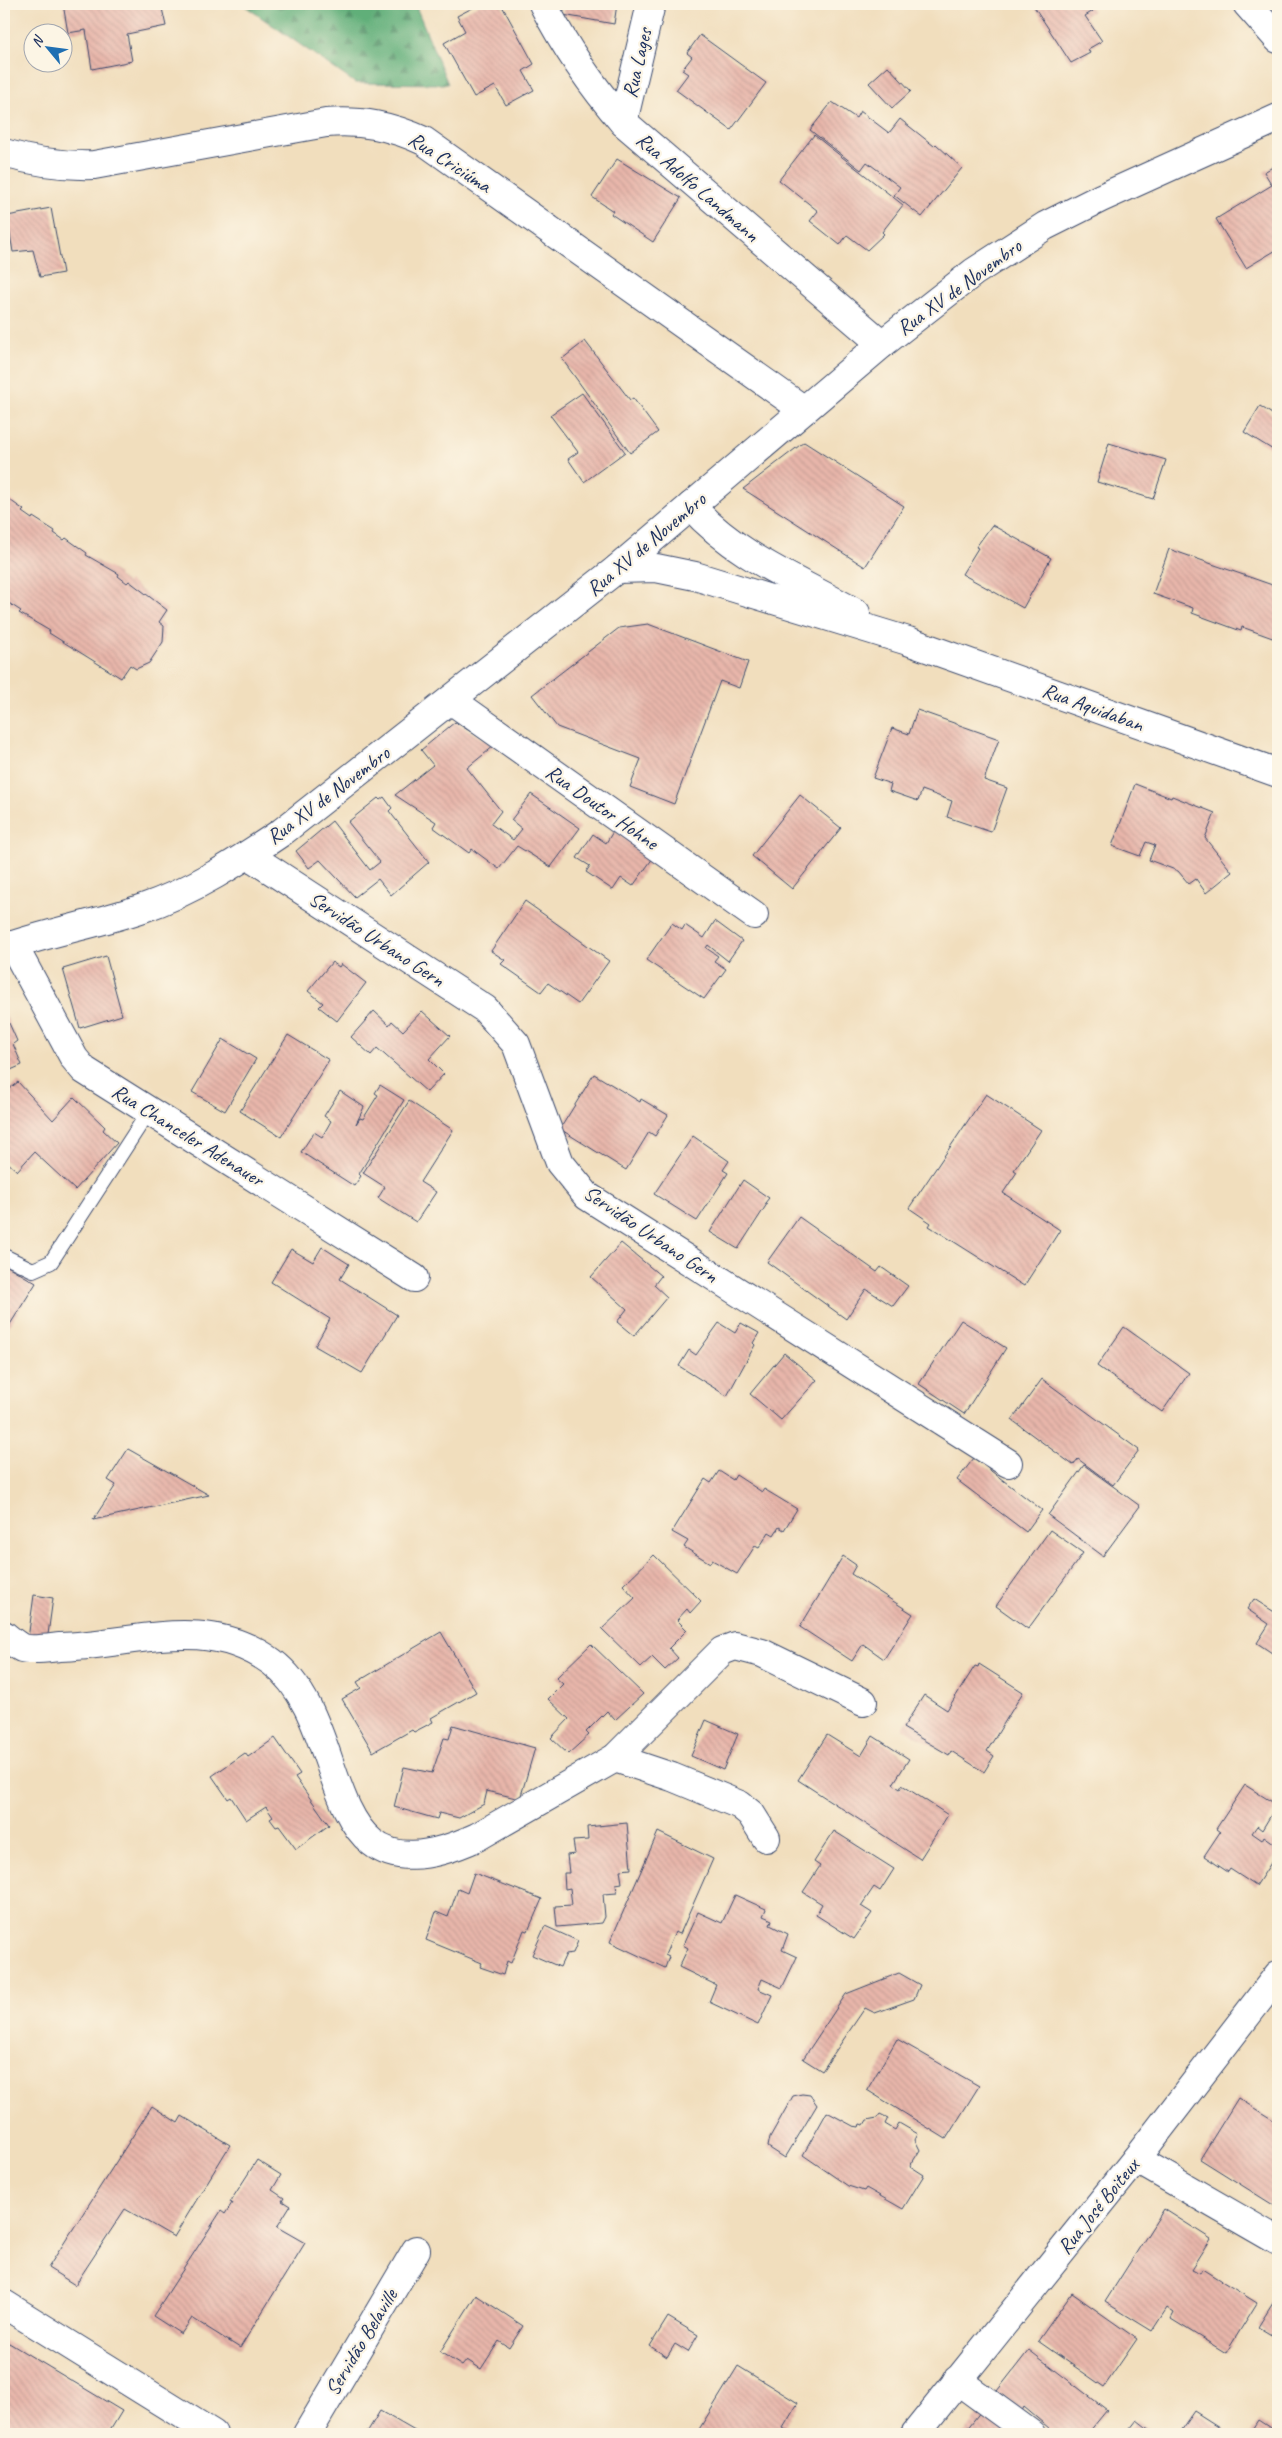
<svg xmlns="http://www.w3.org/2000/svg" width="1282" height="2438" viewBox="0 0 1282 2438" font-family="Caveat,sans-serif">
<defs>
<pattern id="forest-firs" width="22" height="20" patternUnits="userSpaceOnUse" patternTransform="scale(1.25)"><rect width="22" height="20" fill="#60af79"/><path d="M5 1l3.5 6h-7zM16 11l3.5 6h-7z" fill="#4e8f66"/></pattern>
<pattern id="building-back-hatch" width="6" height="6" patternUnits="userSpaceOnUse" patternTransform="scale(1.25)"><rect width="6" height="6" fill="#e8b6aa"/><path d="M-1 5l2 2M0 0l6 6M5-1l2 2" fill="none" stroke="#c69d95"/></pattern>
</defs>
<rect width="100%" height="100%" fill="#fcf5e5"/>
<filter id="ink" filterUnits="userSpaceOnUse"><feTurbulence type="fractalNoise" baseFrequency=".02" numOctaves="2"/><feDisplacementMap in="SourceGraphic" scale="10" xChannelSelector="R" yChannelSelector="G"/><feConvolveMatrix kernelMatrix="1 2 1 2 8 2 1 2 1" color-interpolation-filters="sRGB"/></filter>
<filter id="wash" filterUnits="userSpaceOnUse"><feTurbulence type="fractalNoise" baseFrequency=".0096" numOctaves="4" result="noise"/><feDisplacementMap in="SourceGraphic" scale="20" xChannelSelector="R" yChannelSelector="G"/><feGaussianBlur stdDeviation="1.12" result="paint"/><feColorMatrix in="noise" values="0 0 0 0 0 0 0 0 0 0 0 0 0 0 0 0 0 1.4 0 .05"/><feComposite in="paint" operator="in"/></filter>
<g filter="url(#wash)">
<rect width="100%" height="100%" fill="#f1debd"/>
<path fill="url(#forest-firs)" stroke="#3e6f6c" d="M 242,4 L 415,4 L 448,84 L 355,83 Z"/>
<g id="blocks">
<g fill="url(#building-back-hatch)">
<path d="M 63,4 L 161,4 L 166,26 L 127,34 L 132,61 L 92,69 L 86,30 L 68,33 Z"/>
<path d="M 480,4 L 501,4 L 534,64 L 523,71 L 534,90 L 506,105 L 495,86 L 474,97 L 444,43 L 465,31 L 457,16 Z"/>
<path d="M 565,4 L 617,4 L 614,24 L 563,15 Z"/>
<path d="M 1036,4 L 1088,4 L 1093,11 L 1085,16 L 1102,41 L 1088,49 L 1090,53 L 1071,63 L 1033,5 Z"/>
<path d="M 700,35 L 766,83 L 731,130 L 676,90 L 688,74 L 682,70 L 692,57 L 687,53 Z"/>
<path d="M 888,66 L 911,91 L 892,108 L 869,83 Z"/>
<path d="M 832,102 L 856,118 L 860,111 L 889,133 L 900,119 L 934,146 L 936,144 L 962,168 L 922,217 L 894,195 L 900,187 L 867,162 L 861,170 L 810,130 Z"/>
<path d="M 814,135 L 903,205 L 882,232 L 884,234 L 867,250 L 847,235 L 840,245 L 810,221 L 818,211 L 779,180 Z"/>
<path d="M 617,159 L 681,198 L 653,242 L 611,214 L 613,211 L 592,197 Z"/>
<path d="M 1278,164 L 1278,249 L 1246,268 L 1216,219 L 1272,185 L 1264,172 Z"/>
<path d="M 51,208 L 63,273 L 40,277 L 33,250 L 13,252 L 7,216 Z"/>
<path d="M 585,341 L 630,400 L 633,398 L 658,432 L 630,453 L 562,359 Z"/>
<path d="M 582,393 L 625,452 L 584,482 L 568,459 L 578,452 L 550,415 Z"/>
<path d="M 1260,406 L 1278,418 L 1278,453 L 1244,432 Z"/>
<path d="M 804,442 L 904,506 L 865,567 L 743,489 Z"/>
<path d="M 1109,443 L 1166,460 L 1153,499 L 1097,482 Z"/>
<path d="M 4,496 L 24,510 L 22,512 L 32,519 L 33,517 L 55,531 L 54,533 L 64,540 L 66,538 L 87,553 L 86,555 L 119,574 L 118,576 L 127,583 L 129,581 L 167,610 L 159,622 L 164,626 L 163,642 L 149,663 L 136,669 L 130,665 L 121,678 L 49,633 L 50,631 L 19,613 L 21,611 L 4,600 Z"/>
<path d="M 992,525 L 1051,558 L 1023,608 L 962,574 L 978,548 L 976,547 Z"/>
<path d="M 1169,549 L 1278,587 L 1278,640 L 1242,627 L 1241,631 L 1192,613 L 1193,608 L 1153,594 Z"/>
<path d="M 648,624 L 748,662 L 739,688 L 720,681 L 674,804 L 630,787 L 641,759 L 557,727 L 532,695 L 619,628 Z"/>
<path d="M 917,710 L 999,739 L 984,780 L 1007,788 L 991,832 L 947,817 L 952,801 L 922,790 L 918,801 L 889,791 L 891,784 L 873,778 L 892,728 L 909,734 Z"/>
<path d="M 455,722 L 494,746 L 467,768 L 501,811 L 491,824 L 513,840 L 522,829 L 511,820 L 531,794 L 580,828 L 551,867 L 517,846 L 499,869 L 472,849 L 469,853 L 433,827 L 436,822 L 395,795 L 433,765 L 421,750 Z"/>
<path d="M 1135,784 L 1171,798 L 1172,796 L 1215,813 L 1205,838 L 1232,872 L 1206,893 L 1196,879 L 1189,884 L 1178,871 L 1149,860 L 1155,845 L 1146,842 L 1140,856 L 1112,846 Z"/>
<path d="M 800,795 L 841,828 L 792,889 L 752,856 Z"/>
<path d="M 384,797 L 392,808 L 389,811 L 429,862 L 391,895 L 378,879 L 355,897 L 320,860 L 309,868 L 296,851 L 332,821 L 370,870 L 380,862 L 348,822 L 378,798 L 380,800 Z"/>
<path d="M 614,830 L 653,858 L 633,886 L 621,878 L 613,890 L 586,872 L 590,866 L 577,858 L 593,834 L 606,843 Z"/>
<path d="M 525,901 L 609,961 L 578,1004 L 548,983 L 541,992 L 501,964 L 505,960 L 491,951 Z"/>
<path d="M 715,921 L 742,941 L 728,961 L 708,945 L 706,948 L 718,956 L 714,961 L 726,969 L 704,999 L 646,960 L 672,923 L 682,930 L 685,925 L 704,938 Z"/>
<path d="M 106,956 L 122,1015 L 80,1028 L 63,969 Z"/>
<path d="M 332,962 L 339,967 L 341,964 L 366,983 L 337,1021 L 319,1007 L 323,1003 L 308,991 Z"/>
<path d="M 374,1011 L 389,1025 L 392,1021 L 403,1031 L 422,1011 L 450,1036 L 429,1059 L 444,1074 L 427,1092 L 377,1048 L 371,1055 L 351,1037 Z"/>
<path d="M 5,1014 L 17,1041 L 13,1044 L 22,1065 L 4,1073 Z"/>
<path d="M 288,1035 L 329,1060 L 281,1137 L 240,1111 Z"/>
<path d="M 223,1039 L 256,1059 L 225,1111 L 192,1092 Z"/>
<path d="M 594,1074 L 640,1102 L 641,1099 L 668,1115 L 655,1136 L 649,1132 L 626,1170 L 560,1129 Z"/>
<path d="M 18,1082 L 53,1120 L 74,1097 L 105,1127 L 103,1130 L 117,1143 L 75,1190 L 34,1152 L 17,1171 L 4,1159 L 4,1093 Z"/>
<path d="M 380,1085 L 404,1100 L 359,1174 L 361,1176 L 354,1186 L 301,1152 L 314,1132 L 322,1137 L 331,1121 L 324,1116 L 340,1091 L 364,1107 L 356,1124 L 360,1118 L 363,1119 L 378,1095 L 375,1093 Z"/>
<path d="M 986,1094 L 1041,1130 L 1014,1170 L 1017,1172 L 1003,1193 L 1060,1230 L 1024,1286 L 929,1226 L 931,1223 L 909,1208 Z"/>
<path d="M 409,1101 L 453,1130 L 420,1182 L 436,1192 L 416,1222 L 378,1198 L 385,1187 L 363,1173 Z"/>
<path d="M 693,1136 L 729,1161 L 723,1170 L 728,1173 L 697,1221 L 654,1194 Z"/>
<path d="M 743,1180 L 769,1198 L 765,1203 L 767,1204 L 738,1249 L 710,1232 Z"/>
<path d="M 799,1217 L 877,1272 L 881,1267 L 908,1286 L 893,1306 L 866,1289 L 846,1319 L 767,1262 Z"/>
<path d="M 621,1243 L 661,1276 L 654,1285 L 667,1297 L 634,1336 L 617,1322 L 627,1309 L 591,1277 Z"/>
<path d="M 322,1247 L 349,1264 L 340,1279 L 397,1315 L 362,1373 L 315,1346 L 330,1319 L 271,1282 L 291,1249 L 313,1262 Z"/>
<path d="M 4,1264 L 36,1283 L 4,1334 Z"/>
<path d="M 961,1320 L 1006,1348 L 964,1414 L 919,1384 Z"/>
<path d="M 719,1323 L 735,1333 L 741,1323 L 759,1333 L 753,1343 L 755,1345 L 727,1396 L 679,1366 L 689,1350 L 696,1355 Z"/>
<path d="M 1124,1327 L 1189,1373 L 1162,1412 L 1097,1366 Z"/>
<path d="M 784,1353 L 817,1380 L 781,1420 L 750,1394 Z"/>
<path d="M 1042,1379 L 1139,1450 L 1113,1485 L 1078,1459 L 1073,1465 L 1012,1420 Z"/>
<path d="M 128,1449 L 209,1495 L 93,1520 L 116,1485 L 108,1480 Z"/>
<path d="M 974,1458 L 1042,1510 L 1026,1532 L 957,1480 Z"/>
<path d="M 1084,1465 L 1140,1506 L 1103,1556 L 1048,1515 Z"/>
<path d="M 719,1471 L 733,1480 L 736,1475 L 762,1492 L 764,1489 L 797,1509 L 784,1530 L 779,1527 L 774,1535 L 769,1532 L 759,1548 L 755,1546 L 737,1574 L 712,1560 L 710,1563 L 684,1547 L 688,1541 L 672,1532 L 705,1479 L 711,1483 Z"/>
<path d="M 1050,1530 L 1083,1553 L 1028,1629 L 996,1606 Z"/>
<path d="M 654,1555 L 701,1601 L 690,1613 L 687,1609 L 677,1620 L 687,1630 L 669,1648 L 678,1658 L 665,1670 L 652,1657 L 641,1667 L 602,1629 L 635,1598 L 623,1585 Z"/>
<path d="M 843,1556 L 856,1565 L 851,1574 L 913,1614 L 884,1659 L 863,1644 L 852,1661 L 800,1627 Z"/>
<path d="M 34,1595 L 53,1598 L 47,1642 L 28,1639 Z"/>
<path d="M 1254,1599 L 1276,1613 L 1278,1609 L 1278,1657 L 1257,1643 L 1269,1624 L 1247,1609 Z"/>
<path d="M 441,1632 L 476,1692 L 431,1718 L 433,1722 L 414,1732 L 412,1730 L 373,1752 L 342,1699 L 361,1688 L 357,1682 Z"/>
<path d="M 591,1644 L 643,1694 L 615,1720 L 607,1711 L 586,1732 L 589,1735 L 568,1754 L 551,1738 L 569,1719 L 548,1699 L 563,1684 L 556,1678 Z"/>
<path d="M 979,1664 L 1023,1692 L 987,1751 L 994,1756 L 984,1772 L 951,1751 L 949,1755 L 903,1728 L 924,1695 L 947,1710 L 975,1666 L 978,1667 Z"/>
<path d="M 706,1720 L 738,1734 L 723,1770 L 691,1756 Z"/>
<path d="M 453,1725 L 535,1748 L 520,1799 L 487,1791 L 484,1804 L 459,1818 L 439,1813 L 437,1819 L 394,1807 L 404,1767 L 432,1773 L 444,1738 L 449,1739 Z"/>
<path d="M 827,1735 L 861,1756 L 873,1736 L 909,1759 L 893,1784 L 900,1789 L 902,1785 L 948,1815 L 920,1859 L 798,1780 Z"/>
<path d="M 275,1738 L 300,1774 L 295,1777 L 329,1825 L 296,1849 L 279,1826 L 276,1827 L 270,1819 L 273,1817 L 266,1807 L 246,1820 L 231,1797 L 228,1799 L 212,1776 L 245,1753 L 248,1757 Z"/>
<path d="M 1245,1785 L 1277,1805 L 1262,1830 L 1257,1826 L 1252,1833 L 1262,1840 L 1264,1836 L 1278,1846 L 1278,1852 L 1256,1886 L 1230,1869 L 1228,1872 L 1204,1856 L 1220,1832 L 1216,1829 Z"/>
<path d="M 627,1823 L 631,1869 L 620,1870 L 622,1883 L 616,1884 L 617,1893 L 603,1894 L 605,1917 L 602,1923 L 557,1927 L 555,1906 L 572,1905 L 570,1888 L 565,1889 L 564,1873 L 569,1873 L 567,1855 L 575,1854 L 573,1841 L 588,1840 L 587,1827 Z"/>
<path d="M 834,1831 L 894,1869 L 880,1891 L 874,1887 L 861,1906 L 872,1913 L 854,1939 L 816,1915 L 822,1904 L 803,1892 L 820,1866 L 814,1862 Z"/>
<path d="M 658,1832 L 713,1859 L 680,1934 L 675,1932 L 665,1955 L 669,1957 L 665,1968 L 610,1942 Z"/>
<path d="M 474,1873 L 542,1899 L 528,1931 L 524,1930 L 511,1963 L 507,1961 L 503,1975 L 480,1967 L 482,1963 L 426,1940 L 436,1912 L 448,1917 L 458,1889 L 467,1893 Z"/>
<path d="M 735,1895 L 766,1909 L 763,1916 L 772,1920 L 770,1925 L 788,1934 L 782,1950 L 797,1957 L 782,1988 L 762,1979 L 758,1989 L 772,1995 L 758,2025 L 709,2002 L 716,1985 L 679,1967 L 688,1948 L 683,1945 L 698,1912 L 722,1923 Z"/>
<path d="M 545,1926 L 578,1941 L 573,1953 L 566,1954 L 560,1967 L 532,1955 Z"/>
<path d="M 899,1973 L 920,1985 L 914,1999 L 875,2013 L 865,2008 L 822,2071 L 803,2059 L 846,1994 Z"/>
<path d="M 897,2039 L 979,2086 L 946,2139 L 867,2090 Z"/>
<path d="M 802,2094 L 810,2095 L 817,2105 L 785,2158 L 768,2147 L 770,2137 L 793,2096 Z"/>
<path d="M 1238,2098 L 1278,2123 L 1278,2208 L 1200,2159 Z"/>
<path d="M 152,2106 L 178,2123 L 182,2116 L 230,2145 L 174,2237 L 125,2209 L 75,2285 L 48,2268 Z"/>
<path d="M 827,2112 L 853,2126 L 859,2127 L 860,2124 L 864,2125 L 867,2120 L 877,2118 L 880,2114 L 888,2118 L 885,2124 L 895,2130 L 899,2123 L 918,2134 L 915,2140 L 920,2150 L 910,2166 L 924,2175 L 903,2209 L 866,2188 L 864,2191 L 848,2186 L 803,2155 Z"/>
<path d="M 257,2160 L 281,2175 L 272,2190 L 284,2198 L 282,2201 L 290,2206 L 277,2227 L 305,2243 L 240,2348 L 192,2318 L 181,2334 L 153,2316 L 221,2211 L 225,2214 L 232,2203 L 230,2202 Z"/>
<path d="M 1164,2209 L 1211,2239 L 1192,2269 L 1200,2273 L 1202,2269 L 1257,2303 L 1226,2353 L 1171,2319 L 1174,2313 L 1167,2308 L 1152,2331 L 1105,2302 Z"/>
<path d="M 1072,2293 L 1137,2339 L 1104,2387 L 1038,2341 Z"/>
<path d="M 476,2295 L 523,2326 L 509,2348 L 499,2341 L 481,2369 L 467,2360 L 462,2366 L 440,2352 Z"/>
<path d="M 1278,2295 L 1278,2339 L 1258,2327 Z"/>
<path d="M 668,2317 L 698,2335 L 688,2352 L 675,2344 L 667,2357 L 650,2346 Z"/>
<path d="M 4,2340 L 122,2411 L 108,2434 L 21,2434 L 15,2430 L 13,2434 L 4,2434 Z"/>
<path d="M 1029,2350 L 1107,2410 L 1089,2432 L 1092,2434 L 1056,2434 L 1024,2407 L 1022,2411 L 997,2391 Z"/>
<path d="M 738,2366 L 798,2403 L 783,2428 L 792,2434 L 704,2434 L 698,2431 Z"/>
<path d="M 380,2411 L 420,2434 L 366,2434 Z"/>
<path d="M 981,2411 L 1012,2434 L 963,2434 Z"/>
<path d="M 1194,2411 L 1230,2434 L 1178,2434 Z"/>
<path d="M 1137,2420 L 1155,2434 L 1126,2434 Z"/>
<path d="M 1258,2420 L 1278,2433 L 1278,2434 L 1249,2434 Z"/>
</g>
</g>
</g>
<g filter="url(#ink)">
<use href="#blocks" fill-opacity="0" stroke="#3b496c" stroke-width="1"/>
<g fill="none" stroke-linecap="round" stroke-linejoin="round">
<defs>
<path id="service" d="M 4,1256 L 33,1270 L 51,1262 L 149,1111"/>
<g id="minor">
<path d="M 543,4 C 566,49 590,84 623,122 L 882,344"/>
<path d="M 1247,4 L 1278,39"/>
<path d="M 623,122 L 651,4"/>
<path d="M 4,153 C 34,162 62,166 94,165 L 326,123 C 362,120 391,126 424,141 L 804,410"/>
<path d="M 451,700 L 754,915"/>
<path d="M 248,855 L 485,1009 L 516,1044 L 560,1163 L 587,1196 L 1008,1463"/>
<path d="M 13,945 L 74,1058 L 84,1070 L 414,1278"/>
<path d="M 4,1635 C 9,1639 16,1645 22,1648 C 32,1651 50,1648 60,1647 C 134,1645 205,1613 272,1662 C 357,1726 311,1913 477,1837 L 615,1758 L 722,1651 L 735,1646 L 762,1653 L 863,1702"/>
<path d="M 615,1758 L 672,1777 L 740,1805 L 751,1814 L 766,1838"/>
<path d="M 1136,2159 L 1278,2241"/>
<path d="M 957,2380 L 1031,2434"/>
<path d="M 307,2434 L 416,2250"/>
<path d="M 915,2434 L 1136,2159 L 1278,1975"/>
</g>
<g id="tertiary">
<path d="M 691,506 C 735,556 799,581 856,613"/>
<path d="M 617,569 L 656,568 L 695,576 L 908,641 L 1278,773"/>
</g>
<g id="primary">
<path d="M 4,948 C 49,932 97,924 143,908 C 193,891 239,861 282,832 L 617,569 L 882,344 L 974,272 L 1045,226 L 1101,198 L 1278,118"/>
<path d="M 4,2304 L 213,2434"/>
</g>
</defs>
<use href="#service" stroke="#3b496c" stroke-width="16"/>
<use href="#minor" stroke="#3b496c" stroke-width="30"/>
<use href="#tertiary" stroke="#3b496c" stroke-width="30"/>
<use href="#primary" stroke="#3b496c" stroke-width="30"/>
<use href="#service" stroke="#fff" stroke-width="14"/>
<use href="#minor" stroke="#fff" stroke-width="28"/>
<use href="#tertiary" stroke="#fff" stroke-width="28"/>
<use href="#primary" stroke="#fff" stroke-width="28"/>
</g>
</g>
<g text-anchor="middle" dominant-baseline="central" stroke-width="4.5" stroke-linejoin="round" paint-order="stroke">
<g font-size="21" fill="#1b2f5e" stroke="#fcf5e5">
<text transform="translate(637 63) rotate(-77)">Rua Lages</text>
<text transform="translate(450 162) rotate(33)">Rua Criciúma</text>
<text transform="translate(698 187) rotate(41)">Rua Adolfo Landmann</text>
<text transform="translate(959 287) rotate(-36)">Rua XV de Novembro</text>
<text transform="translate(646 544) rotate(-40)">Rua XV de Novembro</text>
<text transform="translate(1093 707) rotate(20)">Rua Aquidaban</text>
<text transform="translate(328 795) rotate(-37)">Rua XV de Novembro</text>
<text transform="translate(602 807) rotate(35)">Rua Doutor Hohne</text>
<text transform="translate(377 939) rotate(33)">Servidão Urbano Gern</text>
<text transform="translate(188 1135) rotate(32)">Rua Chanceler Adenauer</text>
<text transform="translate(651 1234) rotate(34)">Servidão Urbano Gern</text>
<text transform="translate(1098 2206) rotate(-51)">Rua José Boiteux</text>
<text transform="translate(361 2342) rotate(-59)">Servidão Belaville</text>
</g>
</g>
<rect width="1282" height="2438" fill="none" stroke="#fcf5e5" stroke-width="20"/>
<g transform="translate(48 48) rotate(299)"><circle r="24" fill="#fcf5e5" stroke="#a2a6af"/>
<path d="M0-4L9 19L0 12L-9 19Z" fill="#1f6fb2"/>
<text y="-8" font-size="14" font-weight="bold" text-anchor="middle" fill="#1b2f5e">N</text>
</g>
</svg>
